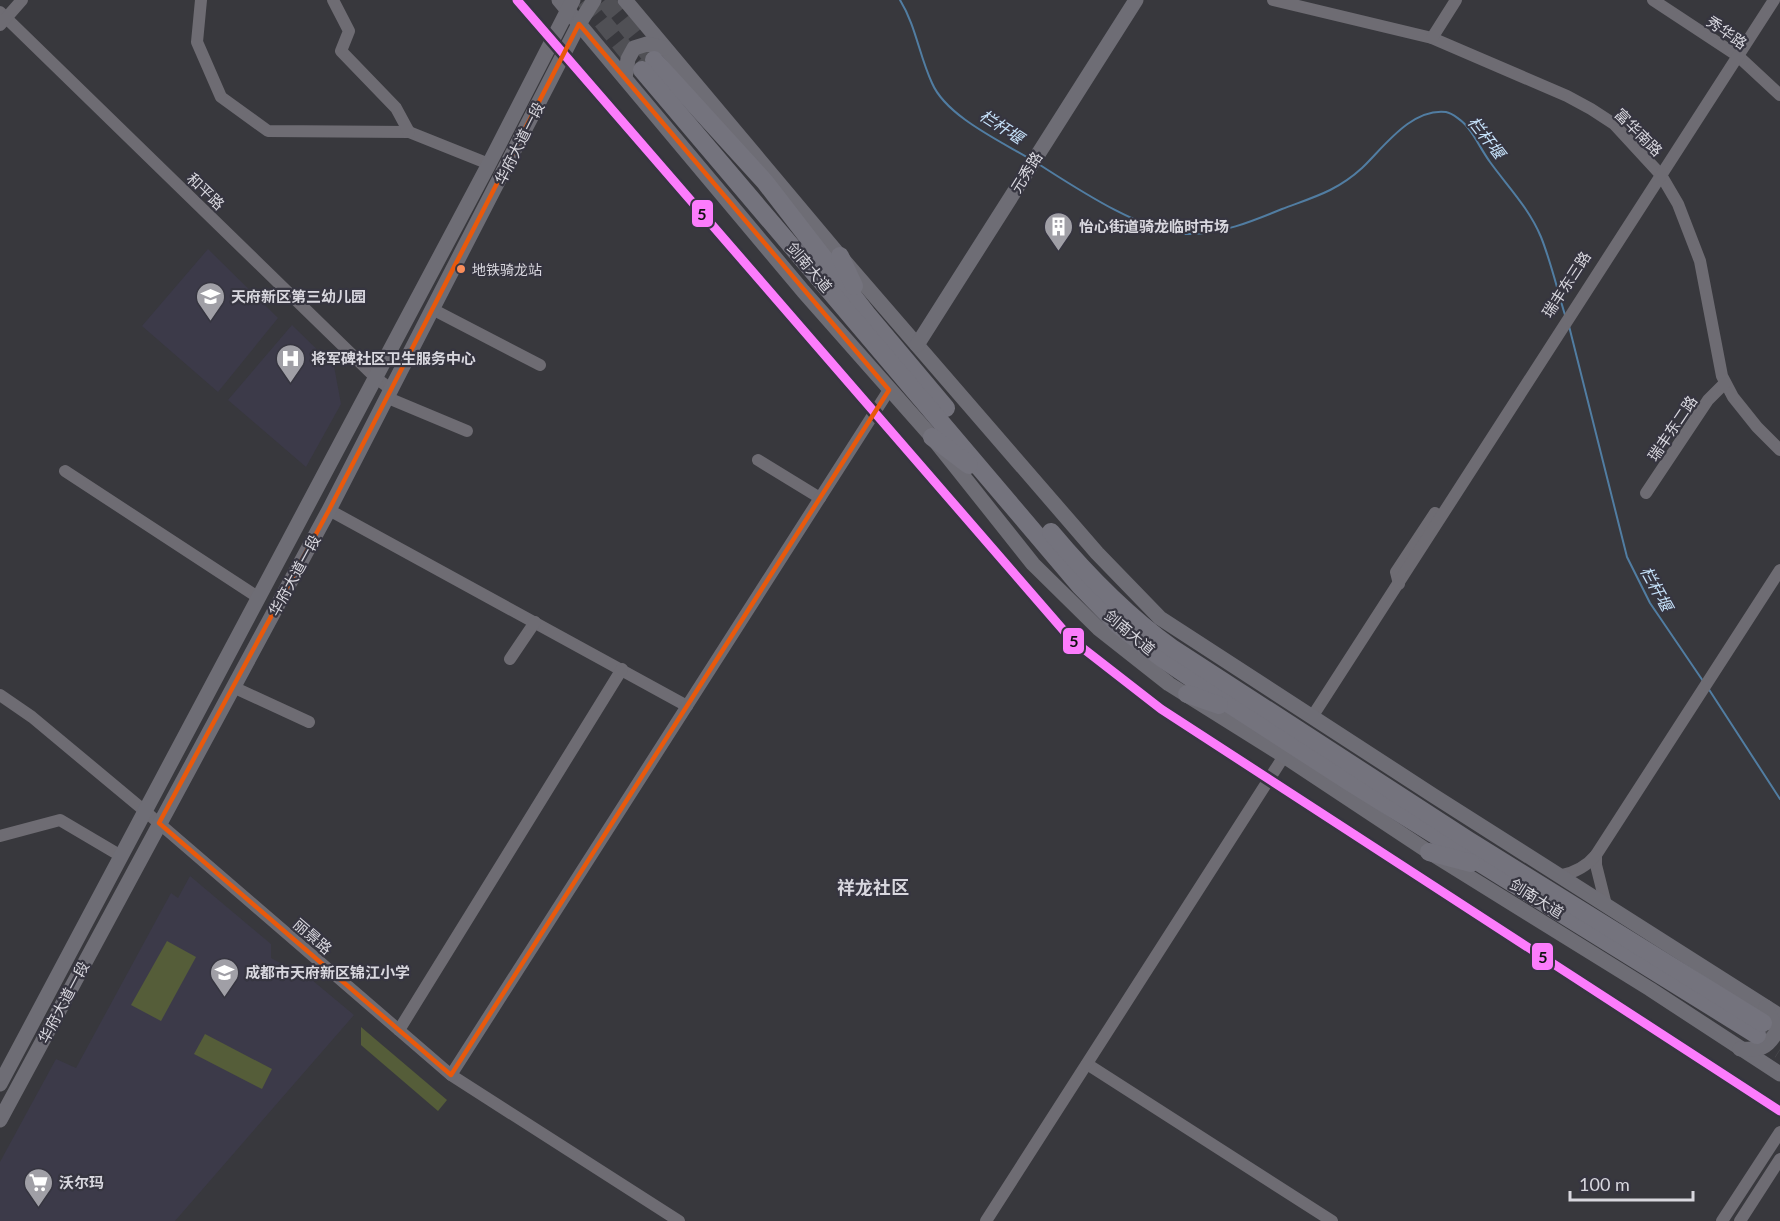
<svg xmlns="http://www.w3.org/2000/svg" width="1780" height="1221" viewBox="0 0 1780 1221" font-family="Lato,'Noto Sans SC',sans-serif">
<rect width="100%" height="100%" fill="#38383d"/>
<g fill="#3c3a49">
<path d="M 208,249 L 278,318 L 218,392 L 142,326 Z"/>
<path d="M 292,325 L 334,366 L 341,404 L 306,467 L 228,400 Z"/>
<path d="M 190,876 L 271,944 L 271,958 L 312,980 L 354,1015 L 175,1221 L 0,1221 L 0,1162 L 19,1127 L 56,1059 L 76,1068 L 171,893 L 178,898 Z"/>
</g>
<g fill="#555d39">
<path d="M 167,941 L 196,957 L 161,1021 L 131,1005 Z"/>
<path d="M 361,1027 L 447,1100 L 438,1111 L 361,1045 Z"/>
<path d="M 205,1034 L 272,1069 L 262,1089 L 194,1054 Z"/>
</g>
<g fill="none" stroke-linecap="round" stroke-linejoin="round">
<g stroke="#517da2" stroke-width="2">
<path d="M 900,0 C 916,26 919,55 932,83 C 946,116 1000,141 1030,159"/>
<path d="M 1040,165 C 1076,188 1144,233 1186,234 C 1219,235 1253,221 1282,209 C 1314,197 1337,191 1362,168 C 1384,147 1411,108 1446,112 C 1452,113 1464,122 1468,128 C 1476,138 1482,151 1490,162 C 1508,187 1529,208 1541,237 C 1551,262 1557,289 1565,315"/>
<path d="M 1569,326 L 1627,557 L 1650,603 L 1703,681"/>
<path d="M 1708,688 L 1780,799"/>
</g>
<g stroke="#505055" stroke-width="18" stroke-dasharray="18 9" stroke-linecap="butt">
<path d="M 585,0 L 642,70"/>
<path d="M 605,0 L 654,60"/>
<path d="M 1757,1035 L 1780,1050"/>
</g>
<g stroke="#6e6c73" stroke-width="12">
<path d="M 201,0 L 197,42 L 221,97 L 268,131 L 409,132 L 489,164"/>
<path d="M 333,0 L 349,31 L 341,51 L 396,108 L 409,132"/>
<path d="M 1273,0 L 1432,38 L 1567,96 L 1591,109 L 1614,124 L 1661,175 L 1678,204 L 1700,261 L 1722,376 L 1733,397 L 1757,427 L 1780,450"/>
<path d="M 1653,0 L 1738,56 L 1780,95"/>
<path d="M 0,12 L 376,378 L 392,390"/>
<path d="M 0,25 L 22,0"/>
<path d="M 1432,38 L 1456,0"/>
<path d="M 434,310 L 540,365"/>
<path d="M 388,398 L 467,431"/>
<path d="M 758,460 L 820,498"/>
<path d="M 65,471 L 259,598"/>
<path d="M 1646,493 L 1708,400 L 1725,383"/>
<path d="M 329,510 L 687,706"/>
<path d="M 1399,584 L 1396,572 L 1435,513"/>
<path d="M 510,659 L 535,622"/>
<path d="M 233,687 L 309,722"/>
<path d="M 0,695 L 32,717 L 146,812 L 451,1075 L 679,1221"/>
<path d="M 1312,717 L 1774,0"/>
<path d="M 0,836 L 60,820 L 121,856"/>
<path d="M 1596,855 L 1596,865 L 1606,905"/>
<path d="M 1559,876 C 1574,873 1587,866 1596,855 L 1780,570"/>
<path d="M 399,1030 L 622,669"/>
<path d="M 1087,1064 L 1332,1221"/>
<path d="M 451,1075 L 889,390"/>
<path d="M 986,1221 L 1284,756"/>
<path d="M 1722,1221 L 1780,1132"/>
<path d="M 1740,1221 L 1780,1159"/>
</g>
<g stroke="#6e6d75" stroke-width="15">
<path d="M 559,0 L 803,291 L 932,437 L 1033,564 L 1098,628 L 1169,684 L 1284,756 L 1429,852 L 1650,989 L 1780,1074"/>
<path d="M 625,0 L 840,256 L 1097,553 L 1160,618 L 1434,796 L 1780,1016"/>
<path d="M 625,78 L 628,59 L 634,48 L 647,44 L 664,48"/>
<path d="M 917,345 L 1136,0"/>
<path d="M 1740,1049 C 1760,1050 1767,1049 1777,1031 L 1766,1007"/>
<path d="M 0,1084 L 489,164 L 573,0"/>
<path d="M 0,1120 L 329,510 L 579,24 L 594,0"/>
</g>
<g stroke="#74737d" stroke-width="18">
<path d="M 654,60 L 765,182 L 867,314 L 946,408"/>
<path d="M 642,70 L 1080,586 L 1118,625 L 1163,659 L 1229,704 L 1348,781 L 1757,1035"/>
<path d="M 840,256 L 854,286"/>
<path d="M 932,437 L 969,465"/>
<path d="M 1051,532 C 1087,575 1126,615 1172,648 L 1468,840 L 1763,1023"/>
<path d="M 1187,694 L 1219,705"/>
<path d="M 1429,852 L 1471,863"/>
</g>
<defs>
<path id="metro-1" d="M 517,0 L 1071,639 L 1161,709 L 1780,1111"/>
</defs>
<use href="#metro-1" stroke="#363540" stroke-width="14"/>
<use href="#metro-1" stroke="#fc7cfc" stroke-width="9"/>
</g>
<path fill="none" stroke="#e8590c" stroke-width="4.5" stroke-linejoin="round" d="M 579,24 L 889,390 L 451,1075 L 159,823 L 329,510 Z"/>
<defs>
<symbol id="building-pin" viewBox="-11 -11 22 30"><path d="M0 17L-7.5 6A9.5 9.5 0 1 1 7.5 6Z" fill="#a09fa6" stroke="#363540"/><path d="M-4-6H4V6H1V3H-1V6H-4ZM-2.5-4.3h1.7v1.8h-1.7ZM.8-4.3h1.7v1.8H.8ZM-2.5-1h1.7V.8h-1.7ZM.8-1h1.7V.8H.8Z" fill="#fff"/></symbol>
<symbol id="school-pin" viewBox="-11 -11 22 30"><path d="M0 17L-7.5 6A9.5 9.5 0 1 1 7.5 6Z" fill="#a09fa6" stroke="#363540"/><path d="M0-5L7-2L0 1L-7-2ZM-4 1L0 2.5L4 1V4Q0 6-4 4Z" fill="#fff"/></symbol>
<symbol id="hospital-pin" viewBox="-11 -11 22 30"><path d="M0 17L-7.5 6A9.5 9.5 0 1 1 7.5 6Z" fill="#a09fa6" stroke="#363540"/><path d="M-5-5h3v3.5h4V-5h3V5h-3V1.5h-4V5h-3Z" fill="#fff"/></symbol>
<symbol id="supermarket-pin" viewBox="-11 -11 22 30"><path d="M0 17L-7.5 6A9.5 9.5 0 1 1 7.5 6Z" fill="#a09fa6" stroke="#363540"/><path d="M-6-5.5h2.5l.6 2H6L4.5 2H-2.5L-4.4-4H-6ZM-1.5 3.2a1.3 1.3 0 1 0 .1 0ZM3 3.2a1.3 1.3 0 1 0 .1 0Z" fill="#fff"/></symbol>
</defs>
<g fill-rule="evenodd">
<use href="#building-pin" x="1042" y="210" width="33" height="45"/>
<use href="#school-pin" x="194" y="280" width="33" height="45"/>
<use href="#hospital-pin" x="274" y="342" width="33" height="45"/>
<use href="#school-pin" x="208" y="956" width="33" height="45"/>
<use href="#supermarket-pin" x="22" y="1166" width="33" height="45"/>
</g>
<circle fill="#fa8e5a" stroke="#363540" stroke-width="2" cx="461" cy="269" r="5"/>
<g text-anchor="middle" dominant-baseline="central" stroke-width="4.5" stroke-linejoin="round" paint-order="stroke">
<g font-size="14" fill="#d8d7de" stroke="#363540" text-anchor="start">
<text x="472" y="269">地铁骑龙站</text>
</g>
<g font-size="15" fill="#d8d7de" stroke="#363540">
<text transform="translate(1727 32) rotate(35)">秀华路</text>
<text transform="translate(1639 132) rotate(45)">富华南路</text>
<text transform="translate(519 143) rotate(-63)">华府大道一段</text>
<text transform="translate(1026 172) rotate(-58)">元秀路</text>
<text transform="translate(206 191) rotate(44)">和平路</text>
<text transform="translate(810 267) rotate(50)">剑南大道</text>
<text transform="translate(1566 284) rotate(-57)">瑞丰东三路</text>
<text transform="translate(1672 428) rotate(-56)">瑞丰东二路</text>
<text transform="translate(294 575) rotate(-61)">华府大道一段</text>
<text transform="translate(1130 632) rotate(40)">剑南大道</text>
<text transform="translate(1537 898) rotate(32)">剑南大道</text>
<text transform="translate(313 936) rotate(41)">丽景路</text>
<text transform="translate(63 1002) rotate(-62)">华府大道一段</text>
</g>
<g font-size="15" font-weight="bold" fill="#d8d7de" stroke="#363540" text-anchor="start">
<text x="1079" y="226">怡心街道骑龙临时市场</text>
<text x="231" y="296">天府新区第三幼儿园</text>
<text x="311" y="358">将军碑社区卫生服务中心</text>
<text x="245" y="972">成都市天府新区锦江小学</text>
<text x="59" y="1182">沃尔玛</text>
</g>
<g font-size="16" font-style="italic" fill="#c6e2fa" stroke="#363540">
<text transform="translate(1002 126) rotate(33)">栏杆堰</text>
<text transform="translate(1487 137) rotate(52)">栏杆堰</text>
<text transform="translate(1657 588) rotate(61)">栏杆堰</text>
</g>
<g font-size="18" font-weight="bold" fill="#d8d7de" stroke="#363540">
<text x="873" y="887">祥龙社区</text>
</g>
</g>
<g stroke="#363540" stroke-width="2">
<rect x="691" y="199" width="23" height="29" rx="6" fill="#fc7cfc"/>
<rect x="1062" y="627" width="23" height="28" rx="6" fill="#fc7cfc"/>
<rect x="1531" y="942" width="23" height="29" rx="6" fill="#fc7cfc"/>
</g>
<g font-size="16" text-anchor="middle" font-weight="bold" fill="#111">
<text x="702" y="220">5</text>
<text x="1074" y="647">5</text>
<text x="1543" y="963">5</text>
</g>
<path d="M1570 1191v9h123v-9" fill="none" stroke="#d8d7de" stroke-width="3"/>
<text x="1579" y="1191" font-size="18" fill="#d8d7de" stroke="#363540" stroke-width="4.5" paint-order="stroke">100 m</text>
</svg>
